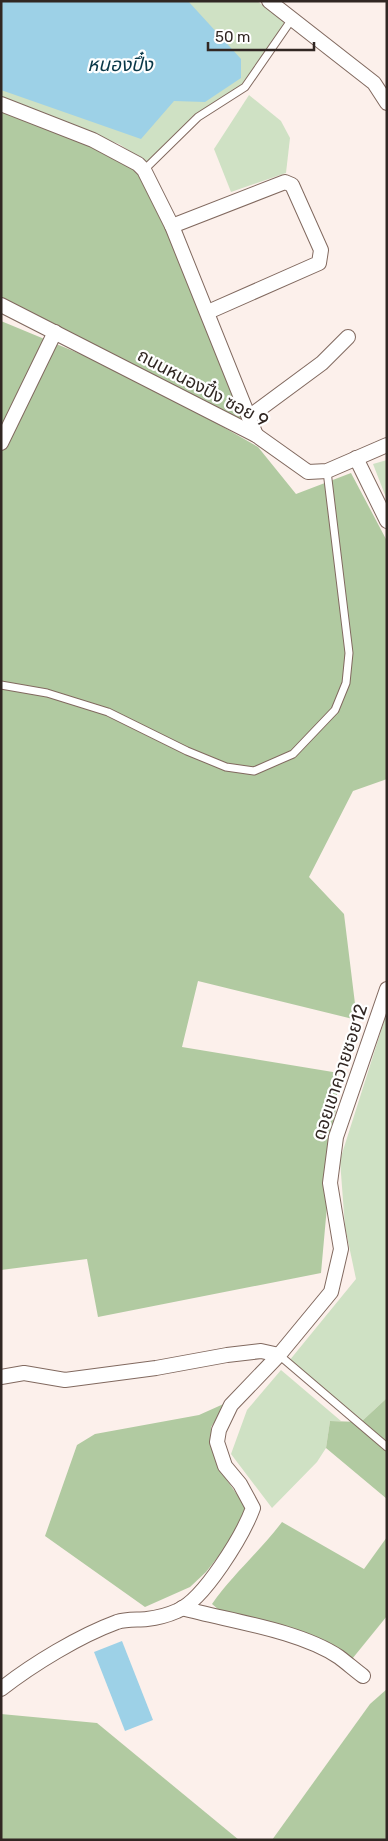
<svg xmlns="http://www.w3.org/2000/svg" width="388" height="1841" viewBox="0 0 388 1841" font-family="Rubik,'Noto Sans Thai',sans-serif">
<rect width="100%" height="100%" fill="#fcf0eb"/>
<g fill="#cfe1c4">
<path d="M 1,1 L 257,1 L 289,25 L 245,87 L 198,117 L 151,165 L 119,144 L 1,102 Z"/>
<path d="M 249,95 L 281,121 L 290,138 L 286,173 L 231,192 L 214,149 Z"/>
<path d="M 387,460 L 387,500 L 373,464 Z"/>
<path d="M 387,1012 L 387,1398 L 361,1422 L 289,1361 L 356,1279 L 345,1227 L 340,1160 Z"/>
<path d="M 281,1370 L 341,1421 L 330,1421 L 326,1448 L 317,1462 L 272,1508 L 231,1454 L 247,1410 Z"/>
</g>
<g fill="#b1caa1">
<path d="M 1,103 L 144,170 L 256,435 L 1,305 Z"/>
<path d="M 1,321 L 95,360 L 188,407 L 258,447 L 296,494 L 351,473 L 387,541 L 387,779 L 353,791 L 309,877 L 344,914 L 357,1020 L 198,981 L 182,1047 L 339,1073 L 321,1273 L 98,1317 L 87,1259 L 1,1270 Z"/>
<path d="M 387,1398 L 387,1499 L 326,1448 L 330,1421 L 361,1422 Z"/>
<path d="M 228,1402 L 211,1427 L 212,1450 L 224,1476 L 245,1506 L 244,1524 L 206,1572 L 190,1587 L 145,1607 L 45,1536 L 77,1445 L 95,1434 L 199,1415 Z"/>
<path d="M 282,1522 L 364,1569 L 387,1537 L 387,1616 L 348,1664 L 226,1616 L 212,1604 C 233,1574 260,1551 282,1522 Z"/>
<path d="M 387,1689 L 387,1840 L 272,1840 L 370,1704 Z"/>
<path d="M 1,1714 L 97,1723 L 239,1840 L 1,1840 Z"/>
</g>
<g fill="#9dd1e7">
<path d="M 1,1 L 188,1 L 241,59 L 241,78 L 205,102 L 174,101 L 141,139 L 1,90 Z"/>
<path d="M 122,1641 L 153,1720 L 125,1731 L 94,1652 Z"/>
</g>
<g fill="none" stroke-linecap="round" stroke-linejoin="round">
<defs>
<g id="lane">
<path d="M 144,170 L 198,117 L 245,87 L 292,19"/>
<path d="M 1,685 L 47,693 L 108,712 L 187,751 L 226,767 L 254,771 L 293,754 L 335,710 L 346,683 L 349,653 L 327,471"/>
<path d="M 279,1355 L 387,1447"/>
</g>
<g id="street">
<path d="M 269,1 L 374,83 L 387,103"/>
<path d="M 1,104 L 93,140 L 138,164 L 144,170 L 172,226 L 256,435"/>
<path d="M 172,226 L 285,182 L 292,185 L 321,250 L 319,263 L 208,312"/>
<path d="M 1,305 L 256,435 L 308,472 L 327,471 L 387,445"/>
<path d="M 249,417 L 322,363 L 348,337"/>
<path d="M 1,443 L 55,332"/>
<path d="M 356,458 L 387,521"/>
<path d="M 1,1377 L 24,1373 L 65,1380 L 156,1368 L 227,1355 L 261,1351 L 279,1355"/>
<path d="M 182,1608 C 229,1621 299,1630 339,1657 C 347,1663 355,1670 363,1676"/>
<path d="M 1,1689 C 33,1664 79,1636 117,1622 C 126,1619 138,1620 147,1619 C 156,1618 168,1615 177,1611 C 204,1600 243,1535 253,1508 L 240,1484 L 225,1466 L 217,1442 L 219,1430 L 231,1405 L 279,1355 L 331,1292 L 341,1249 L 330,1183 L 336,1137 L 387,989"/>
</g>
</defs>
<use href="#lane" stroke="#81695f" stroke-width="9"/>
<use href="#street" stroke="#81695f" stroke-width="16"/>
<use href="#lane" stroke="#fff" stroke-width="7"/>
<use href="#street" stroke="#fff" stroke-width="14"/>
</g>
<g text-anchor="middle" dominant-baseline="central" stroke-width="4.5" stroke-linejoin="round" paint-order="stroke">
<g font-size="18" fill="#312723" stroke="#fff">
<text transform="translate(203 388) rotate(28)">ถนนหนองปึ๋ง ซอย 9</text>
<text transform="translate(340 1072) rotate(-72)">ดอยเขาควายซอย12</text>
</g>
<g font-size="19" font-style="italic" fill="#093848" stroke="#fff">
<text x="120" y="64">หนองปึ๋ง</text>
</g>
</g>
<rect width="388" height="1841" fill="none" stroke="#312723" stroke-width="5"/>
<path d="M208 42v8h106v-8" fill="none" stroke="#312723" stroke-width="2.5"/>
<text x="215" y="42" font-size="15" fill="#312723" stroke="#ffffff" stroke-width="4" paint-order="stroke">50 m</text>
</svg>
